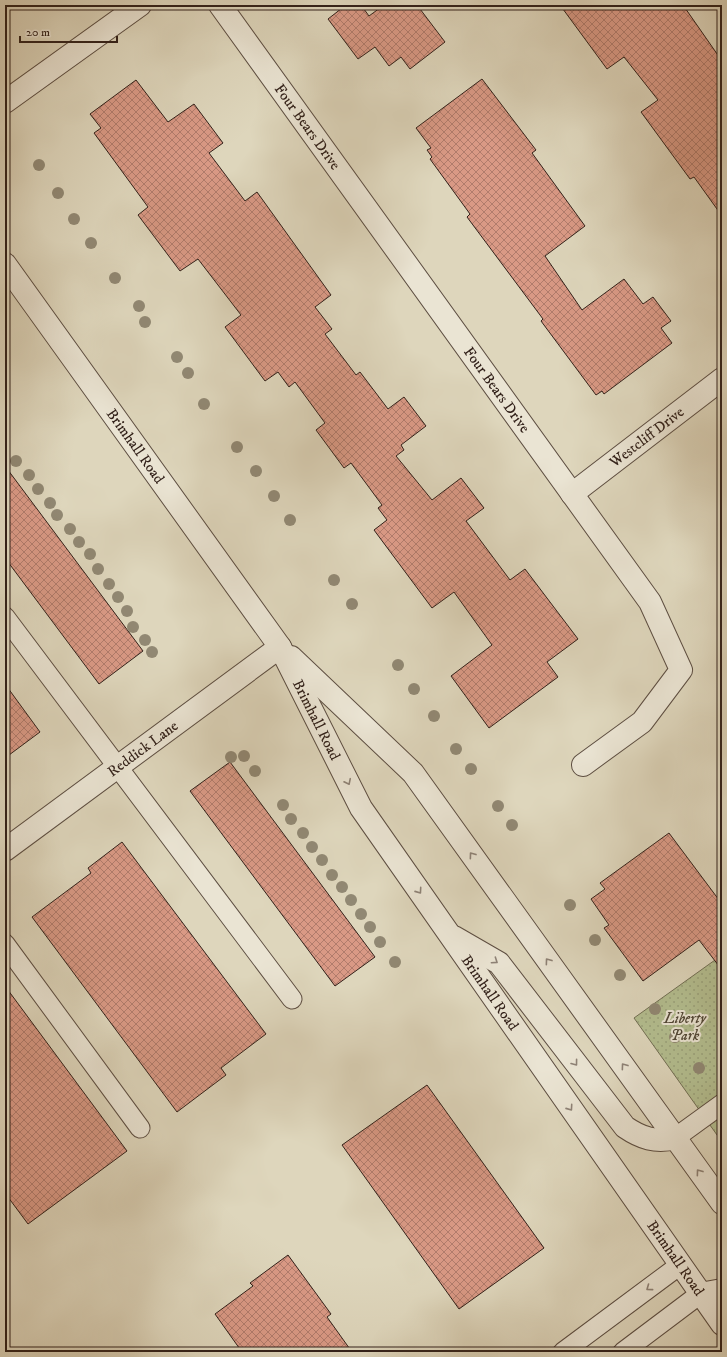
<svg xmlns="http://www.w3.org/2000/svg" width="727" height="1357" viewBox="0 0 727 1357" font-family="'IM FELL DW Pica',serif">
<defs>
<pattern id="park-dots" width="8" height="8" patternUnits="userSpaceOnUse"><rect width="8" height="8" fill="#b3bd8f"/><path d="M2 2h.1M6 6h.1" fill="none" stroke="#9aa27b" stroke-width="1.8" stroke-linecap="round"/></pattern>
<pattern id="building-cross-hatch" width="8" height="8" patternUnits="userSpaceOnUse"><rect width="8" height="8" fill="#d99985"/><path d="M0 0l8 8M0 8l8-8" fill="none" stroke="#b17c6c"/></pattern>
</defs>
<rect width="100%" height="100%" fill="#ded6bc"/>
<filter id="stains"><feTurbulence type="fractalNoise" baseFrequency=".005" numOctaves="4"/><feColorMatrix values="0 0 0 0 .2 0 0 0 0 .09 0 0 0 0 .02 0 0 0 .5 -.17"/></filter>
<radialGradient id="worn" r=".72"><stop offset=".6" stop-color="#630" stop-opacity="0"/><stop offset="1" stop-color="#630" stop-opacity=".3"/></radialGradient>
<path fill="url(#park-dots)" stroke="#726f54" d="M 722,955 L 722,1142 L 634,1018 Z"/>
<g fill="url(#building-cross-hatch)" stroke="#32211a">
<path d="M 346,5 L 361,5 L 369,16 L 384,5 L 417,5 L 445,42 L 410,69 L 401,57 L 389,66 L 375,47 L 358,59 L 328,19 Z"/>
<path d="M 560,5 L 683,5 L 722,61 L 722,216 L 694,177 L 690,179 L 641,112 L 658,100 L 624,57 L 607,69 Z"/>
<path d="M 482,79 L 536,150 L 532,153 L 585,226 L 545,256 L 582,310 L 624,279 L 643,304 L 653,297 L 671,321 L 661,328 L 672,343 L 604,394 L 602,391 L 596,395 L 541,321 L 543,319 L 467,217 L 470,214 L 430,159 L 432,157 L 427,150 L 431,148 L 416,128 Z"/>
<path d="M 136,80 L 168,122 L 194,104 L 223,143 L 209,153 L 245,201 L 257,192 L 331,295 L 315,307 L 332,329 L 325,334 L 356,375 L 360,372 L 388,409 L 404,397 L 426,426 L 401,445 L 404,450 L 396,456 L 432,500 L 461,478 L 484,508 L 466,521 L 510,580 L 525,569 L 578,639 L 547,662 L 558,677 L 489,728 L 451,676 L 492,645 L 454,592 L 432,608 L 374,530 L 387,520 L 378,508 L 382,505 L 351,463 L 344,468 L 316,430 L 325,423 L 295,382 L 289,387 L 278,372 L 265,381 L 225,327 L 241,315 L 198,259 L 180,271 L 138,215 L 148,207 L 94,133 L 101,128 L 90,114 Z"/>
<path d="M 5,466 L 143,651 L 99,684 L 5,558 Z"/>
<path d="M 5,684 L 40,732 L 5,758 Z"/>
<path d="M 230,762 L 375,957 L 335,986 L 190,791 Z"/>
<path d="M 669,833 L 722,904 L 722,970 L 699,940 L 643,981 L 604,928 L 609,925 L 591,899 L 605,889 L 600,883 Z"/>
<path d="M 122,842 L 266,1034 L 221,1068 L 226,1075 L 177,1112 L 32,917 L 91,873 L 88,868 Z"/>
<path d="M 5,986 L 127,1151 L 28,1224 L 5,1193 Z"/>
<path d="M 427,1085 L 544,1248 L 459,1309 L 342,1145 Z"/>
<path d="M 288,1255 L 331,1314 L 327,1317 L 352,1352 L 242,1352 L 215,1314 L 253,1286 L 250,1283 Z"/>
</g>
<g fill="none" stroke-linecap="round" stroke-linejoin="round">
<defs>
<g id="service">
<path d="M 5,617 L 292,999"/>
<path d="M 5,944 L 140,1128"/>
<path d="M 675,1138 L 722,1104"/>
<path d="M 563,1352 L 680,1265"/>
<path d="M 623,1352 L 700,1294"/>
</g>
<g id="minor">
<path id="s1" d="M 220,5 L 650,602 L 681,670 L 642,722 L 583,765"/>
<path d="M 5,102 L 140,5"/>
<path id="s2" d="M 572,494 L 722,379"/>
<path id="s3" d="M 5,850 L 280,647"/>
</g>
<g id="tertiary">
<path id="s4" d="M 5,264 L 280,647 L 361,808 L 722,1324"/>
<path d="M 291,657 L 413,773 L 722,1203"/>
<path d="M 454,937 L 499,963 L 625,1127 C 641,1138 656,1143 675,1138"/>
<path d="M 700,1294 L 722,1290"/>
</g>
</defs>
<use href="#service" stroke="#5d4e42" stroke-width="21"/>
<use href="#minor" stroke="#5d4e42" stroke-width="24"/>
<use href="#tertiary" stroke="#5d4e42" stroke-width="24"/>
<use href="#service" stroke="#eae4d3" stroke-width="19"/>
<use href="#minor" stroke="#eae4d3" stroke-width="22"/>
<use href="#tertiary" stroke="#eae4d3" stroke-width="22"/>
</g>
<g fill="#918873">
<circle cx="39" cy="165" r="6"/>
<circle cx="58" cy="193" r="6"/>
<circle cx="74" cy="219" r="6"/>
<circle cx="91" cy="243" r="6"/>
<circle cx="115" cy="278" r="6"/>
<circle cx="139" cy="306" r="6"/>
<circle cx="145" cy="322" r="6"/>
<circle cx="177" cy="357" r="6"/>
<circle cx="188" cy="373" r="6"/>
<circle cx="204" cy="404" r="6"/>
<circle cx="237" cy="447" r="6"/>
<circle cx="16" cy="461" r="6"/>
<circle cx="256" cy="471" r="6"/>
<circle cx="29" cy="475" r="6"/>
<circle cx="38" cy="489" r="6"/>
<circle cx="274" cy="496" r="6"/>
<circle cx="50" cy="503" r="6"/>
<circle cx="57" cy="515" r="6"/>
<circle cx="290" cy="520" r="6"/>
<circle cx="70" cy="529" r="6"/>
<circle cx="79" cy="542" r="6"/>
<circle cx="90" cy="554" r="6"/>
<circle cx="98" cy="569" r="6"/>
<circle cx="334" cy="580" r="6"/>
<circle cx="109" cy="584" r="6"/>
<circle cx="118" cy="597" r="6"/>
<circle cx="352" cy="604" r="6"/>
<circle cx="127" cy="611" r="6"/>
<circle cx="133" cy="627" r="6"/>
<circle cx="145" cy="640" r="6"/>
<circle cx="152" cy="652" r="6"/>
<circle cx="398" cy="665" r="6"/>
<circle cx="414" cy="689" r="6"/>
<circle cx="434" cy="716" r="6"/>
<circle cx="456" cy="749" r="6"/>
<circle cx="244" cy="756" r="6"/>
<circle cx="231" cy="757" r="6"/>
<circle cx="471" cy="769" r="6"/>
<circle cx="255" cy="771" r="6"/>
<circle cx="283" cy="805" r="6"/>
<circle cx="498" cy="806" r="6"/>
<circle cx="291" cy="819" r="6"/>
<circle cx="512" cy="825" r="6"/>
<circle cx="303" cy="833" r="6"/>
<circle cx="312" cy="847" r="6"/>
<circle cx="322" cy="860" r="6"/>
<circle cx="332" cy="875" r="6"/>
<circle cx="342" cy="887" r="6"/>
<circle cx="351" cy="900" r="6"/>
<circle cx="570" cy="905" r="6"/>
<circle cx="361" cy="914" r="6"/>
<circle cx="370" cy="927" r="6"/>
<circle cx="595" cy="940" r="6"/>
<circle cx="380" cy="942" r="6"/>
<circle cx="395" cy="962" r="6"/>
<circle cx="620" cy="975" r="6"/>
<circle cx="655" cy="1009" r="6"/>
<circle cx="675" cy="1037" r="6"/>
<circle cx="699" cy="1068" r="6"/>
</g>
<defs><path id="oneway-chevron" d="M-2-3.5L2.5 0L-2 3.5" fill="none" stroke-width="1.6" stroke-linecap="round" stroke-linejoin="round"/></defs>
<g stroke="#8e8276">
<use href="#oneway-chevron" transform="translate(348 782) rotate(64)"/>
<use href="#oneway-chevron" transform="translate(472 855) rotate(-126)"/>
<use href="#oneway-chevron" transform="translate(419 891) rotate(55)"/>
<use href="#oneway-chevron" transform="translate(495 961) rotate(34)"/>
<use href="#oneway-chevron" transform="translate(548 961) rotate(-126)"/>
<use href="#oneway-chevron" transform="translate(575 1063) rotate(53)"/>
<use href="#oneway-chevron" transform="translate(624 1066) rotate(-126)"/>
<use href="#oneway-chevron" transform="translate(570 1108) rotate(55)"/>
<use href="#oneway-chevron" transform="translate(699 1172) rotate(-126)"/>
<use href="#oneway-chevron" transform="translate(649 1288) rotate(144)"/>
</g>
<g text-anchor="middle" dominant-baseline="central" stroke-width="4" stroke-linejoin="round" paint-order="stroke">
<g font-size="15" fill="#32211a" stroke="#eae4d3">
<text stroke="none"><textPath href="#s1" startOffset="150">Four Bears Drive</textPath></text>
<text stroke="none"><textPath href="#s1" startOffset="474">Four Bears Drive</textPath></text>
<text stroke="none"><textPath href="#s2" startOffset="94">Westcliff Drive</textPath></text>
<text stroke="none"><textPath href="#s4" startOffset="224">Brimhall Road</textPath></text>
<text stroke="none"><textPath href="#s4" startOffset="553">Brimhall Road</textPath></text>
<text stroke="none"><textPath href="#s3" startOffset="171">Reddick Lane</textPath></text>
<text stroke="none"><textPath href="#s4" startOffset="877">Brimhall Road</textPath></text>
<text stroke="none"><textPath href="#s4" startOffset="1201">Brimhall Road</textPath></text>
</g>
<g font-size="15" font-style="italic" fill="#524837" stroke="#eae4d3">
<text x="685" y="1018">Liberty<tspan x="685" dy="17">Park</tspan></text>
</g>
</g>
<rect width="727" height="1357" fill="none" stroke="#ded6bc" stroke-width="20"/>
<rect x="6" y="6" width="715" height="1345" fill="none" stroke="#32211a" stroke-width="2"/>
<rect x="10" y="10" width="707" height="1337" fill="none" stroke="#32211a"/>
<path d="M20 36v6h97v-6" fill="none" stroke="#32211a" stroke-width="2"/>
<text x="26" y="36" font-size="12" fill="#32211a" stroke="#eae4d3" stroke-width="3" paint-order="stroke">20 m</text>
<rect width="100%" height="100%" filter="url(#stains)"/>
<rect width="100%" height="100%" fill="url(#worn)"/>
</svg>
